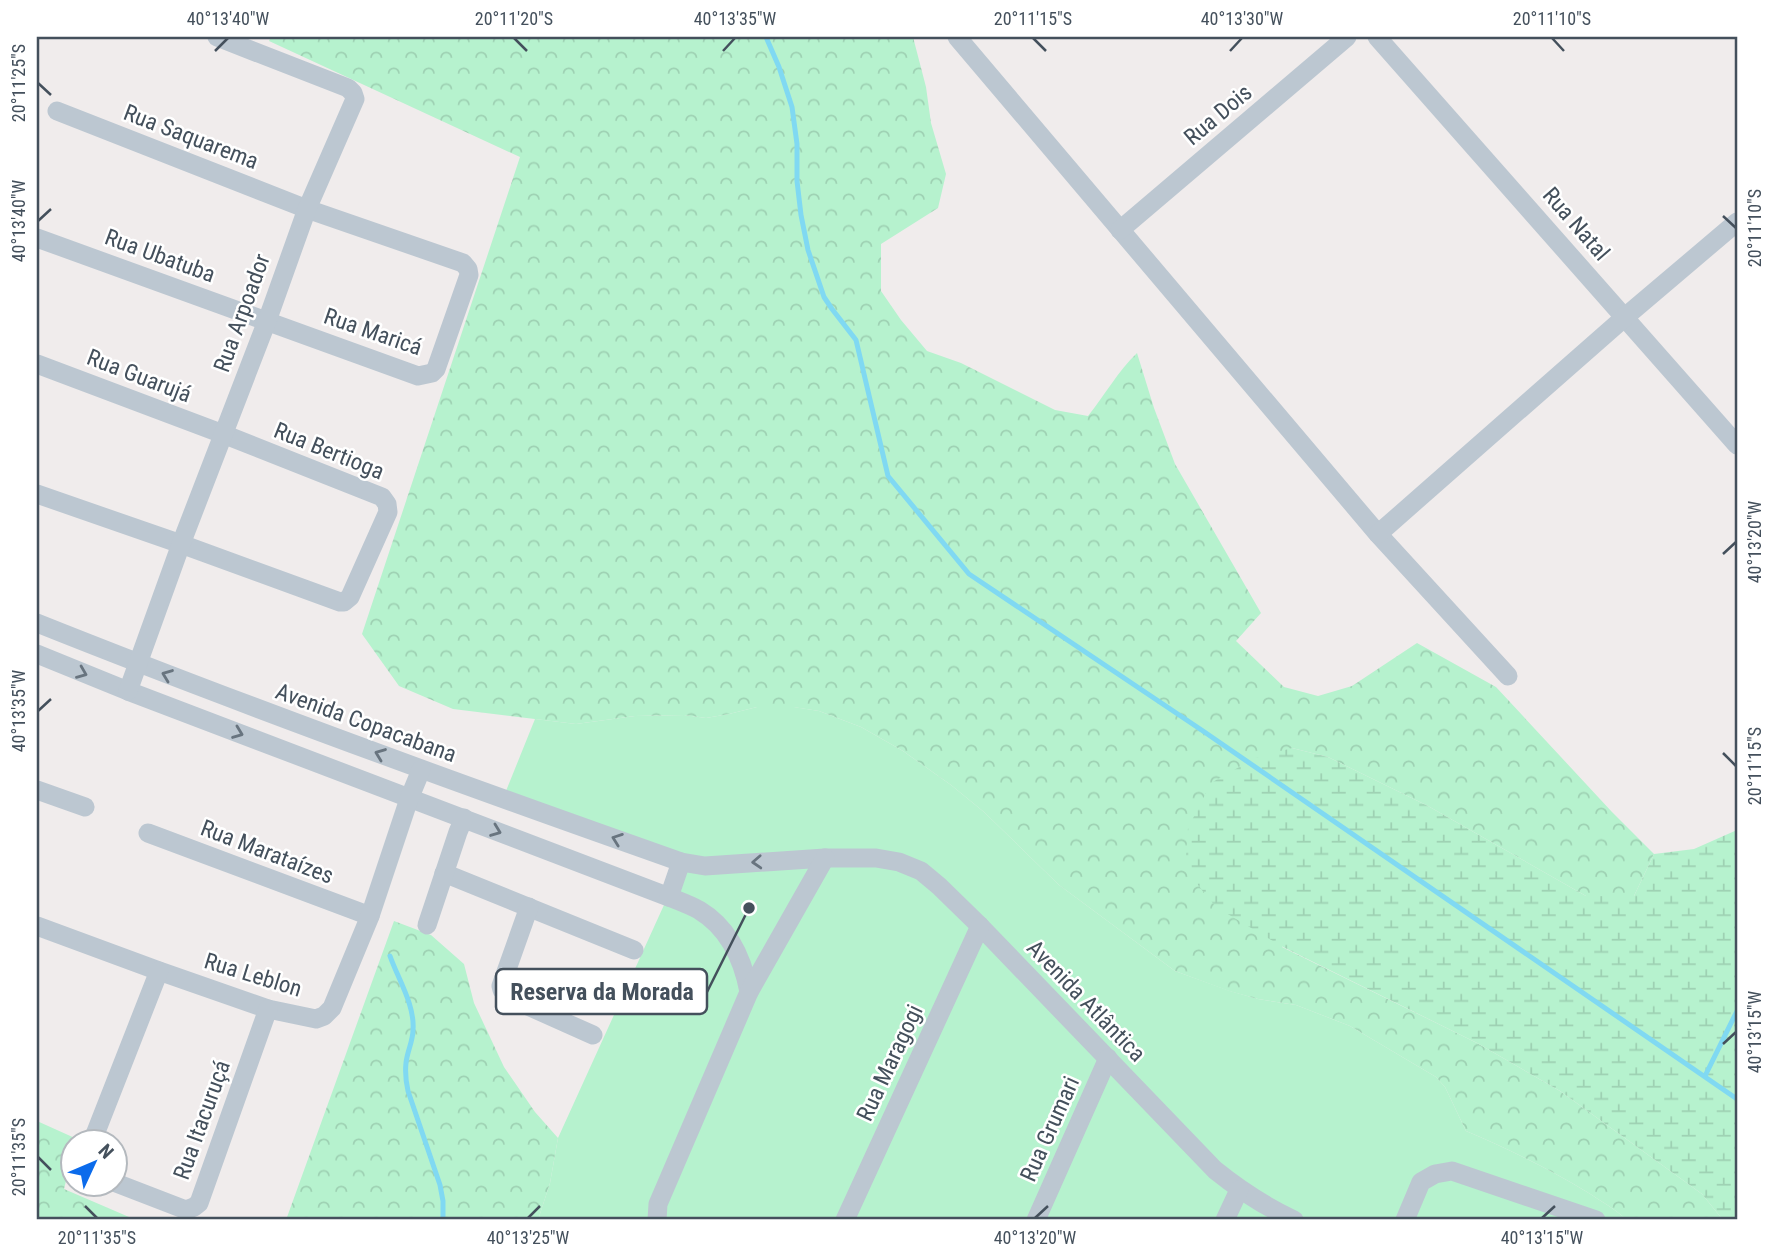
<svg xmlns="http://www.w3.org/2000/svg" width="1774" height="1257" viewBox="0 0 1774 1257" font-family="'Roboto Condensed',sans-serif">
<defs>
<pattern id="forest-crowns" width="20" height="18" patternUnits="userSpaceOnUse" patternTransform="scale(1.75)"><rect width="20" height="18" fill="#b6f2ce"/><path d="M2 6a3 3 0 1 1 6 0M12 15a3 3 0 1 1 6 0" fill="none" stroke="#9ed1b3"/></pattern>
<pattern id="wetland-marsh" width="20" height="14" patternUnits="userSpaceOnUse" patternTransform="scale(1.75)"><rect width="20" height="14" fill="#b6f2ce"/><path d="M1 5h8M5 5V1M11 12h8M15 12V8" fill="none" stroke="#9ed1b3"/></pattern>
</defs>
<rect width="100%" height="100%" fill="#f0ecec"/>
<path fill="#b6f2ce" d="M 757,707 L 794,707 L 819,711 L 861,727 L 903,751 L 951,785 L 984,812 L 1059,885 L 1175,971 L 1230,991 L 1258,999 L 1296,1005 L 1350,1026 L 1436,1077 L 1445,1087 L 1466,1131 C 1508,1149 1548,1168 1587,1192 C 1601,1201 1615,1209 1627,1220 L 538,1220 L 550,1183 L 558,1138 L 684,861 L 506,791 L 535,719 L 576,724 L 635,716 L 684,715 L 706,718 L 729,714 Z"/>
<g fill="url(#forest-crowns)">
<path d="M 271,37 L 913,37 L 926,87 L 931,123 L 946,174 L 938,208 L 881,244 L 881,291 L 901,320 L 927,351 L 961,363 L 1055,410 L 1088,416 C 1105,395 1118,371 1137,353 L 1154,408 L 1175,464 L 1261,613 L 1236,641 L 1284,687 L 1318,696 L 1352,686 L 1417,643 L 1496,687 L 1612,812 L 1654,854 L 1634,896 L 1586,896 L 1428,806 L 1328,757 L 1292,748 L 1282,947 L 1477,1043 L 1560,1091 L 1702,1194 L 1723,1220 L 1627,1220 C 1615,1209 1601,1201 1587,1192 C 1548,1168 1508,1149 1466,1131 L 1445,1087 L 1436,1077 L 1350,1026 L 1296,1005 L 1258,999 L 1229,991 L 1175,971 L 1059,885 L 984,812 L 951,785 L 903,751 L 861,727 L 819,711 L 793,707 L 757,707 L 729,714 L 706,718 L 684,715 L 635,716 L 576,724 L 453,709 L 399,686 L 362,634 L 520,157 L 269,41 Z"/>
<path d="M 394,921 L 431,935 L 464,964 L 474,1003 L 504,1067 L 535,1112 L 558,1138 L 550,1183 L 538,1220 L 286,1220 Z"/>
<path d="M 37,1121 L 77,1139 L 77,1141 L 74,1142 L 73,1153 L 64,1189 L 136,1220 L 37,1220 Z"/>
</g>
<path fill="url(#wetland-marsh)" d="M 1292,748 L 1328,757 L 1428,806 L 1586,896 L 1634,896 L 1654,854 L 1694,849 L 1737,830 L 1737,1220 L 1723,1220 L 1702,1194 L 1560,1091 L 1477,1043 L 1283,947 L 1216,907 L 1185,869 L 1188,828 L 1211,783 L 1255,758 Z"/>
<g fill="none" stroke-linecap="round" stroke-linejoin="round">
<g stroke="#80d9f2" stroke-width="5">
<path d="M 766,37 L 779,67 L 792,107 L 797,144 L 797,181 L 801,215 L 808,250 L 824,297 L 832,309 L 856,340 L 888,476 L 969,574 L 1203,731 L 1737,1099"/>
<path d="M 390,956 C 398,979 415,1005 413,1030 C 413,1041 407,1052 406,1063 C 405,1072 406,1082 408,1091 L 440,1185 L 443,1201 L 443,1220"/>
<path d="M 1705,1076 L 1737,1011"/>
</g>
<g stroke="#bcc7d1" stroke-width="19">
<path d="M 957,37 L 1378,534 L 1508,676"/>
<path d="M 1377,37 L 1737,445"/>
<path d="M 1120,230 L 1347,37"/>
<path d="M 37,238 L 418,376 L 432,373 L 436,369 L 469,275 L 468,269 L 463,263 L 307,209 L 57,111"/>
<path d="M 37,364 L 223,434 L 382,497 L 387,504 L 388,512 L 350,597 L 344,602 L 340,602 L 181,544 L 37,494"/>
<path d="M 1378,534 L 1625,317 L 1737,222"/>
<path d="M 37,623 C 250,708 465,786 681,862 L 705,866 L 825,858 L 876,858 L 899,862 L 921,871 L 939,886 L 980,926 L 1215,1170 C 1241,1191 1264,1206 1294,1220"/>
<path d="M 37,654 L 128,691 L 669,897 C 679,901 690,905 699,910 C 729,928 743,960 749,992"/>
<path d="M 128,691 L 181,544 L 267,321 L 307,209 L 355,99 L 353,93 L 348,88 L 217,37"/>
<path d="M 37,790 L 85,807"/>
<path d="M 148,833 L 370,916"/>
<path d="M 444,873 L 634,950"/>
<path d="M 669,897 L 681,862"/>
<path d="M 529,907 L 501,986 L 502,990 L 510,998 L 593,1035"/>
<path d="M 427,925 L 458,832 L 464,818"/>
<path d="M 37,926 L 159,971 L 268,1009 L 316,1019 L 324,1016 L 332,1008 L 370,916 L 409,799 L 421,770"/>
<path d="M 92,1142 L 159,971"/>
<path d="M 116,1183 L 186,1210 L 194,1207 L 199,1203 L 268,1009"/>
<path d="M 657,1220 L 658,1204 L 749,992 L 825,858"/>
<path d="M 845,1220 L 980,926"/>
<path d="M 1036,1220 L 1108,1058"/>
<path d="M 1225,1220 L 1239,1190"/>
<path d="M 1405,1220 L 1421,1182 L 1435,1174 L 1452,1171 L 1596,1220"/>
</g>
</g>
<defs><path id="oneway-chevron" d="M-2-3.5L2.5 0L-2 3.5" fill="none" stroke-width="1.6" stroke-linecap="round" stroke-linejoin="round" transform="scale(1.75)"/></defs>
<g stroke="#68747f">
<use href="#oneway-chevron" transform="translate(82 673) rotate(22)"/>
<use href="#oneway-chevron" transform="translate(167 675) rotate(-159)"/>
<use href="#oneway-chevron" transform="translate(238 733) rotate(21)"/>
<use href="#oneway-chevron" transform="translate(380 754) rotate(-159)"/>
<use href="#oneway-chevron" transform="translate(496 831) rotate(21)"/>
<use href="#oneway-chevron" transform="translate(617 839) rotate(-160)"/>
<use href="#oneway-chevron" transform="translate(757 862) rotate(177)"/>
</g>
<path fill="none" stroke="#44505c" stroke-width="2.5" d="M 514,38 L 527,51M 1033,38 L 1046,51M 1552,38 L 1564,51M 215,51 L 228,38M 723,51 L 735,38M 1230,51 L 1242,38M 38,83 L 51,95M 1723,216 L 1736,228M 38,221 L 51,209M 1723,554 L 1736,542M 38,711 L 51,699M 1723,753 L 1736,766M 1723,1044 L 1736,1032M 38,1157 L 51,1170M 85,1206 L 97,1218M 528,1218 L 540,1206M 1035,1218 L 1048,1206M 1542,1218 L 1555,1206"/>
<g text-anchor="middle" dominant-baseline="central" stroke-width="5" stroke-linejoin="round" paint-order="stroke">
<g font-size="23" fill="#44505c" stroke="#fff">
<text transform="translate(1218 115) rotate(-40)">Rua Dois</text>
<text transform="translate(191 137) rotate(21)">Rua Saquarema</text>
<text transform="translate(1576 224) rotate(49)">Rua Natal</text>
<text transform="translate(160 256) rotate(20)">Rua Ubatuba</text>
<text transform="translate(242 313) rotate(-70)">Rua Arpoador</text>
<text transform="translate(373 332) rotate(19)">Rua Maricá</text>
<text transform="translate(139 376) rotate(21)">Rua Guarujá</text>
<text transform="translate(329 451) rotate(22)">Rua Bertioga</text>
<text transform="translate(366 723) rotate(20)">Avenida Copacabana</text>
<text transform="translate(267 852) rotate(21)">Rua Marataízes</text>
<text transform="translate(253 975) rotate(17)">Rua Leblon</text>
<text transform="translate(1086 1001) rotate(46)">Avenida Atlântica</text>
<text transform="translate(890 1063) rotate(-65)">Rua Maragogi</text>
<text transform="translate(202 1120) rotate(-70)">Rua Itacuruçá</text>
<text transform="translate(1050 1129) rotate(-66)">Rua Grumari</text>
</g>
</g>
<path fill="none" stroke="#44505c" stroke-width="2.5" d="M749 908L707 992"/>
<circle fill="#44505c" stroke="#fff" stroke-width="2.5" cx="749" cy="908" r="7"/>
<rect fill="#fff" stroke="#44505c" stroke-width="2.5" x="496" y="969" width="211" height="45" rx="7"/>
<g font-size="24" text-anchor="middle" font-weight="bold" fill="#44505c">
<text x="602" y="1000">Reserva da Morada</text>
</g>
<rect width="1774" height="1257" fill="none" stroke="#ffffff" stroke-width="77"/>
<g transform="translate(94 1163) rotate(46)"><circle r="33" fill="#ffffff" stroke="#b4b9be" stroke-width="2"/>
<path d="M0-5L12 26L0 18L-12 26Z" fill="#0b6beb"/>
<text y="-10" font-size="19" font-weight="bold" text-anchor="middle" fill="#44505c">N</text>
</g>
<rect x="38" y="38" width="1698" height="1180" fill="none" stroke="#44505c" stroke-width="2.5"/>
<g font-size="18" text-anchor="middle" fill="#44505c">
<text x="228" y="25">40°13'40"W</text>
<text x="514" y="25">20°11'20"S</text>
<text x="735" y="25">40°13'35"W</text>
<text x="1033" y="25">20°11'15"S</text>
<text x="1242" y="25">40°13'30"W</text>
<text x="1552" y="25">20°11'10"S</text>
<text transform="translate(19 83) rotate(-90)" y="6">20°11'25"S</text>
<text transform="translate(19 221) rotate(-90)" y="6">40°13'40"W</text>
<text transform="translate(1755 228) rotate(-90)" y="6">20°11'10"S</text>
<text transform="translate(1755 542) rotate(-90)" y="6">40°13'20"W</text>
<text transform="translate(19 711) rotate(-90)" y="6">40°13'35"W</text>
<text transform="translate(1755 766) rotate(-90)" y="6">20°11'15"S</text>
<text transform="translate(1755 1032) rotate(-90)" y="6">40°13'15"W</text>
<text transform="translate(19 1157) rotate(-90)" y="6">20°11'35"S</text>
<text x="97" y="1244">20°11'35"S</text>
<text x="528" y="1244">40°13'25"W</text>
<text x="1035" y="1244">40°13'20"W</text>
<text x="1542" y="1244">40°13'15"W</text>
</g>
</svg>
